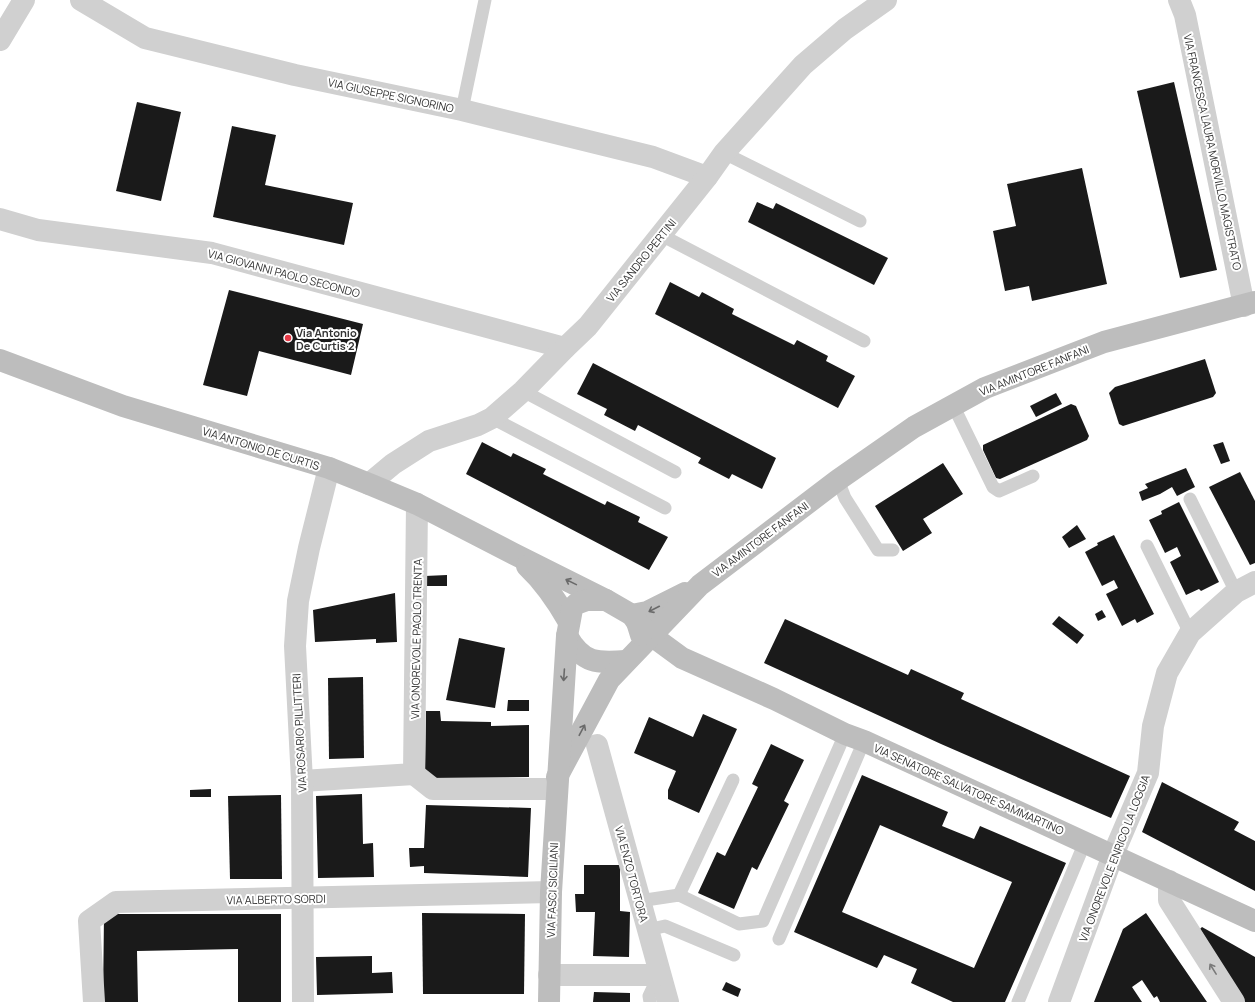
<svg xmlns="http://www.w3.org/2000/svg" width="1255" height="1002" viewBox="0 0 1255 1002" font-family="Manrope,sans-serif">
<rect width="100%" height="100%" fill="#fff"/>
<g fill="#1a1a1a" fill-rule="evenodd">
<path d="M 1174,82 L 1217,270 L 1180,278 L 1137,91 Z"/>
<path d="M 137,102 L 181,112 L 161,201 L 116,191 Z"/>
<path d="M 232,126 L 276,135 L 265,185 L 353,203 L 344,245 L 213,217 Z"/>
<path d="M 1082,168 L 1107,284 L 1032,301 L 1029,286 L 1005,291 L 993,231 L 1016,226 L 1007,184 Z"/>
<path d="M 757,202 L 773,209 L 776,203 L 888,258 L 874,285 L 748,222 Z"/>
<path d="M 670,282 L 699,297 L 702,292 L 734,309 L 732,314 L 794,345 L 797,340 L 828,356 L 826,361 L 855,376 L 838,408 L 655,314 Z"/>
<path d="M 229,290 L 363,324 L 351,375 L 259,351 L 247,396 L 203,385 Z"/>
<path d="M 1205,359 L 1216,393 L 1213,397 L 1123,426 L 1119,424 L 1109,393 L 1115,387 Z"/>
<path d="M 593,363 L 776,458 L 762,489 L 732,474 L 729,479 L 698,463 L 701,458 L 638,425 L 635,431 L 604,415 L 607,409 L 577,394 Z"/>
<path d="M 1056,393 L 1062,404 L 1036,417 L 1030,406 Z"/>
<path d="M 1071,404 L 1076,406 L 1089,436 L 1087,440 L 1000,479 L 996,478 L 983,450 L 983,445 Z"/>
<path d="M 482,442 L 511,457 L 513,453 L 546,469 L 543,474 L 605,505 L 607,501 L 640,517 L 638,522 L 668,537 L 649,570 L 466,474 Z"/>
<path d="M 1223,442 L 1230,461 L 1221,464 L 1213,445 Z"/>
<path d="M 943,463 L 963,494 L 923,519 L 932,533 L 903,551 L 875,506 Z"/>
<path d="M 1186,468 L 1195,487 L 1177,496 L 1172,487 L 1160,494 L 1142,501 L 1139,492 L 1148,488 L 1145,484 Z"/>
<path d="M 1240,472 L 1255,501 L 1255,563 L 1250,565 L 1209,487 Z"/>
<path d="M 1179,502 L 1219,582 L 1201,591 L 1199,589 L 1186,595 L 1170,562 L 1181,556 L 1177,547 L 1165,553 L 1149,520 L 1162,514 L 1161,511 Z"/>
<path d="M 1077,525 L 1086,539 L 1069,548 L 1062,537 Z"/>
<path d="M 1114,535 L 1154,614 L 1137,623 L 1135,619 L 1122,626 L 1106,594 L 1118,588 L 1114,580 L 1102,586 L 1085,552 L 1098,545 L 1097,543 Z"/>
<path d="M 447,575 L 447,586 L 425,586 L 425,576 Z"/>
<path d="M 395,593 L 397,642 L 376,643 L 376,639 L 315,642 L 313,610 Z"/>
<path d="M 1102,610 L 1106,617 L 1098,621 L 1095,614 Z"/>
<path d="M 1059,616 L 1084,635 L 1077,644 L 1052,624 Z"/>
<path d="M 785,619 L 908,675 L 911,669 L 964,693 L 961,699 L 1130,776 L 1111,818 L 941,744 L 764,663 Z"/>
<path d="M 459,638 L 505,648 L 495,708 L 446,700 Z"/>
<path d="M 363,677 L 364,758 L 329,759 L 328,678 Z"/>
<path d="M 508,700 L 529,700 L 529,711 L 507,711 Z"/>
<path d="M 426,711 L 440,711 L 441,721 L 491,722 L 491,726 L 529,725 L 529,777 L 425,778 Z"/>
<path d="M 703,714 L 737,729 L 699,813 L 668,799 L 668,790 L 676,771 L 634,753 L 649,717 L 693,737 Z"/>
<path d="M 771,744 L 804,760 L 784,801 L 789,804 L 757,870 L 752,867 L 734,909 L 698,893 L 717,852 L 725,856 L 758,787 L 752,784 Z"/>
<path d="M 862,775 L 948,812 L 942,826 L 974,839 L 980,826 L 1066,863 L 1005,1002 L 953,1002 L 911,983 L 917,969 L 884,955 L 877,968 L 794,932 ZM 880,825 L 1012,882 L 974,968 L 842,912 Z"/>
<path d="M 1162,782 L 1239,822 L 1234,830 L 1255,841 L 1255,891 L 1142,832 Z"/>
<path d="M 211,789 L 211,797 L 190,797 L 190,790 Z"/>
<path d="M 362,794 L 363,844 L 373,843 L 374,877 L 318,878 L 316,796 Z"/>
<path d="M 281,795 L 282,879 L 230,879 L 228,796 Z"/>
<path d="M 426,805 L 531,808 L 528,877 L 424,873 L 424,866 L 410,867 L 409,848 L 424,848 Z"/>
<path d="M 584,865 L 620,865 L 620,911 L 630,912 L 629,957 L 593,956 L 595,912 L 576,912 L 575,894 L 584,894 Z"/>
<path d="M 422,913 L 525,914 L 524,994 L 423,994 Z"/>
<path d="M 1146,913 L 1207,1002 L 1160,1002 L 1157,996 L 1154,998 L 1142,980 L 1132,987 L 1142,1002 L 1094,1002 L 1123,929 Z"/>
<path d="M 104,914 L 281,914 L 281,1002 L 238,1002 L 238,949 L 137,951 L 138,1002 L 103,1002 Z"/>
<path d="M 1202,927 L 1255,957 L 1255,1002 L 1245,1002 L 1200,929 Z"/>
<path d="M 372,956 L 372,973 L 392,972 L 393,993 L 317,995 L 316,957 Z"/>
<path d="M 726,982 L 741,989 L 738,997 L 722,990 Z"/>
<path d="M 594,992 L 630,993 L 630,1002 L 593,1002 Z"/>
</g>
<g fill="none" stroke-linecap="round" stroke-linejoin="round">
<g stroke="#d0d0d0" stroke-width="13">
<path d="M 462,110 L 485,0"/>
<path d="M 724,153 L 860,221"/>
<path d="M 661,235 L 864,341"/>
<path d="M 523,391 L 675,472"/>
<path d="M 953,405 L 993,487 L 999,491 L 1033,476"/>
<path d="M 492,418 L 665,508"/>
<path d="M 838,480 L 845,498 L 878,550 L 893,550"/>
<path d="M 1190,499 L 1236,592"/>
<path d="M 1147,546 L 1190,633"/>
<path d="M 679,895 L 733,780"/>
<path d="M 639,901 L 679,895 L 739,924 L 763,921 L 845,734"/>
<path d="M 647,930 L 665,926 L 734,955"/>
<path d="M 779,939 L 864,741"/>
<path d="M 650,1002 L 649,996 L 659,975"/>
<path d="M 1018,1002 L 1085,842"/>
</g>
<g stroke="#d0d0d0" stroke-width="22">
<path d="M 81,0 L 145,38 L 295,75 L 462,110 L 653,157 L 707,177"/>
<path d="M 1179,0 L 1185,15 L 1244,306"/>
<path d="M 0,40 L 24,0"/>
<path d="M 0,219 L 38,230 L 212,253 L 565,348"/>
<path d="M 369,484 L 393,464 L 429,441 L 478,425 L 492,418 L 523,391 L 565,348 L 588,326 L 707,177 L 724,153 L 803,65 L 845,29 L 886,0"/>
<path d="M 597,745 L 668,1002"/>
<path d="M 414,774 L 433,789 L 557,789"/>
<path d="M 302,781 L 414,774 L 417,504"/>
<path d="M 1169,881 L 1169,900 L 1234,1002"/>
<path d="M 549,975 L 659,975"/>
<path d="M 94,1002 L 89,921 L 116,902 L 551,892"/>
<path d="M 303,1002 L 302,781 L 295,646 L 298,601 L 309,548 L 329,468"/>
<path d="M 1059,1002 L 1113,855 L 1148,773 L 1153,726 L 1167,673 L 1190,633 L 1236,592 L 1255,582"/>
</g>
<g stroke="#bdbdbd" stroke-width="22">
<path d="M 0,360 L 123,406 L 329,468 L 369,484 L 417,504 L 514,554 L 606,600"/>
<path d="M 527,566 C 544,582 557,601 569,622"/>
<path d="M 632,615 L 647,612 L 685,593"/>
<path d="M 637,622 L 652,636 L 682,658 L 774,699 L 845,734 L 864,741 L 1255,921"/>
<path d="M 567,636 C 583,664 597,663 626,661"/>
<path d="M 557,777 L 609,680 L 700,585 L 838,480 L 914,427 L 985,388 L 1104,342 L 1255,302"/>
<path d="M 549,1002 L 551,892 L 567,636 L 572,609 L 576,604 L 587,600 L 606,600 L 632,615 L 637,622 L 641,635"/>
</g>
</g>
<defs><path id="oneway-shaft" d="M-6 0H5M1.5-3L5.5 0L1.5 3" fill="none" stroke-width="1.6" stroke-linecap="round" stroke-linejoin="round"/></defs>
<g stroke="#6a6a6a">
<use href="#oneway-shaft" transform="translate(571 582) rotate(-154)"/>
<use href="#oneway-shaft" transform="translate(654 609) rotate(153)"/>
<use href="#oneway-shaft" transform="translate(564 675) rotate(94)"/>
<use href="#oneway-shaft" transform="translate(582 730) rotate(-62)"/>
</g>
<use stroke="#7a7a7a" href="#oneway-shaft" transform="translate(1213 969) rotate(-122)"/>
<circle fill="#e63946" stroke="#fff" stroke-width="1.5" cx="288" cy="338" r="4"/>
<g text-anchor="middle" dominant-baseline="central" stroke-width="4" stroke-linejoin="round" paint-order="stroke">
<g font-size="11" fill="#333" stroke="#fff">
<text transform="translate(391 95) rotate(12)">VIA GIUSEPPE SIGNORINO</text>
<text transform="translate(1213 152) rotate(78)">VIA FRANCESCA LAURA MORVILLO MAGISTRATO</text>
<text transform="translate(641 260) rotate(-51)">VIA SANDRO PERTINI</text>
<text transform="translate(284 273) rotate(15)">VIA GIOVANNI PAOLO SECONDO</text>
<text transform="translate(1034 370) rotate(-22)">VIA AMINTORE FANFANI</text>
<text transform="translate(261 448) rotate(17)">VIA ANTONIO DE CURTIS</text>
<text transform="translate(760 539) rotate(-37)">VIA AMINTORE FANFANI</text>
<text transform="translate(416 639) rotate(-89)">VIA ONOREVOLE PAOLO TRENTA</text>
<text transform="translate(299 733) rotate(-93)">VIA ROSARIO PILLITTERI</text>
<text transform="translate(969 789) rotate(24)">VIA SENATORE SALVATORE SAMMARTINO</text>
<text transform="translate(1114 858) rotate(-69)">VIA ONOREVOLE ENRICO LA LOGGIA</text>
<text transform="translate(632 874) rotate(75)">VIA ENZO TORTORA</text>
<text transform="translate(552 890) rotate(-88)">VIA FASCI SICILIANI</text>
<text transform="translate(276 899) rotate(-1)">VIA ALBERTO SORDI</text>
</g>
<g font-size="11" font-weight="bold" fill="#333" stroke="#fff" text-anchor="start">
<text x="296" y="332">Via Antonio<tspan x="296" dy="13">De Curtis 2</tspan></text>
</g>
</g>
</svg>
